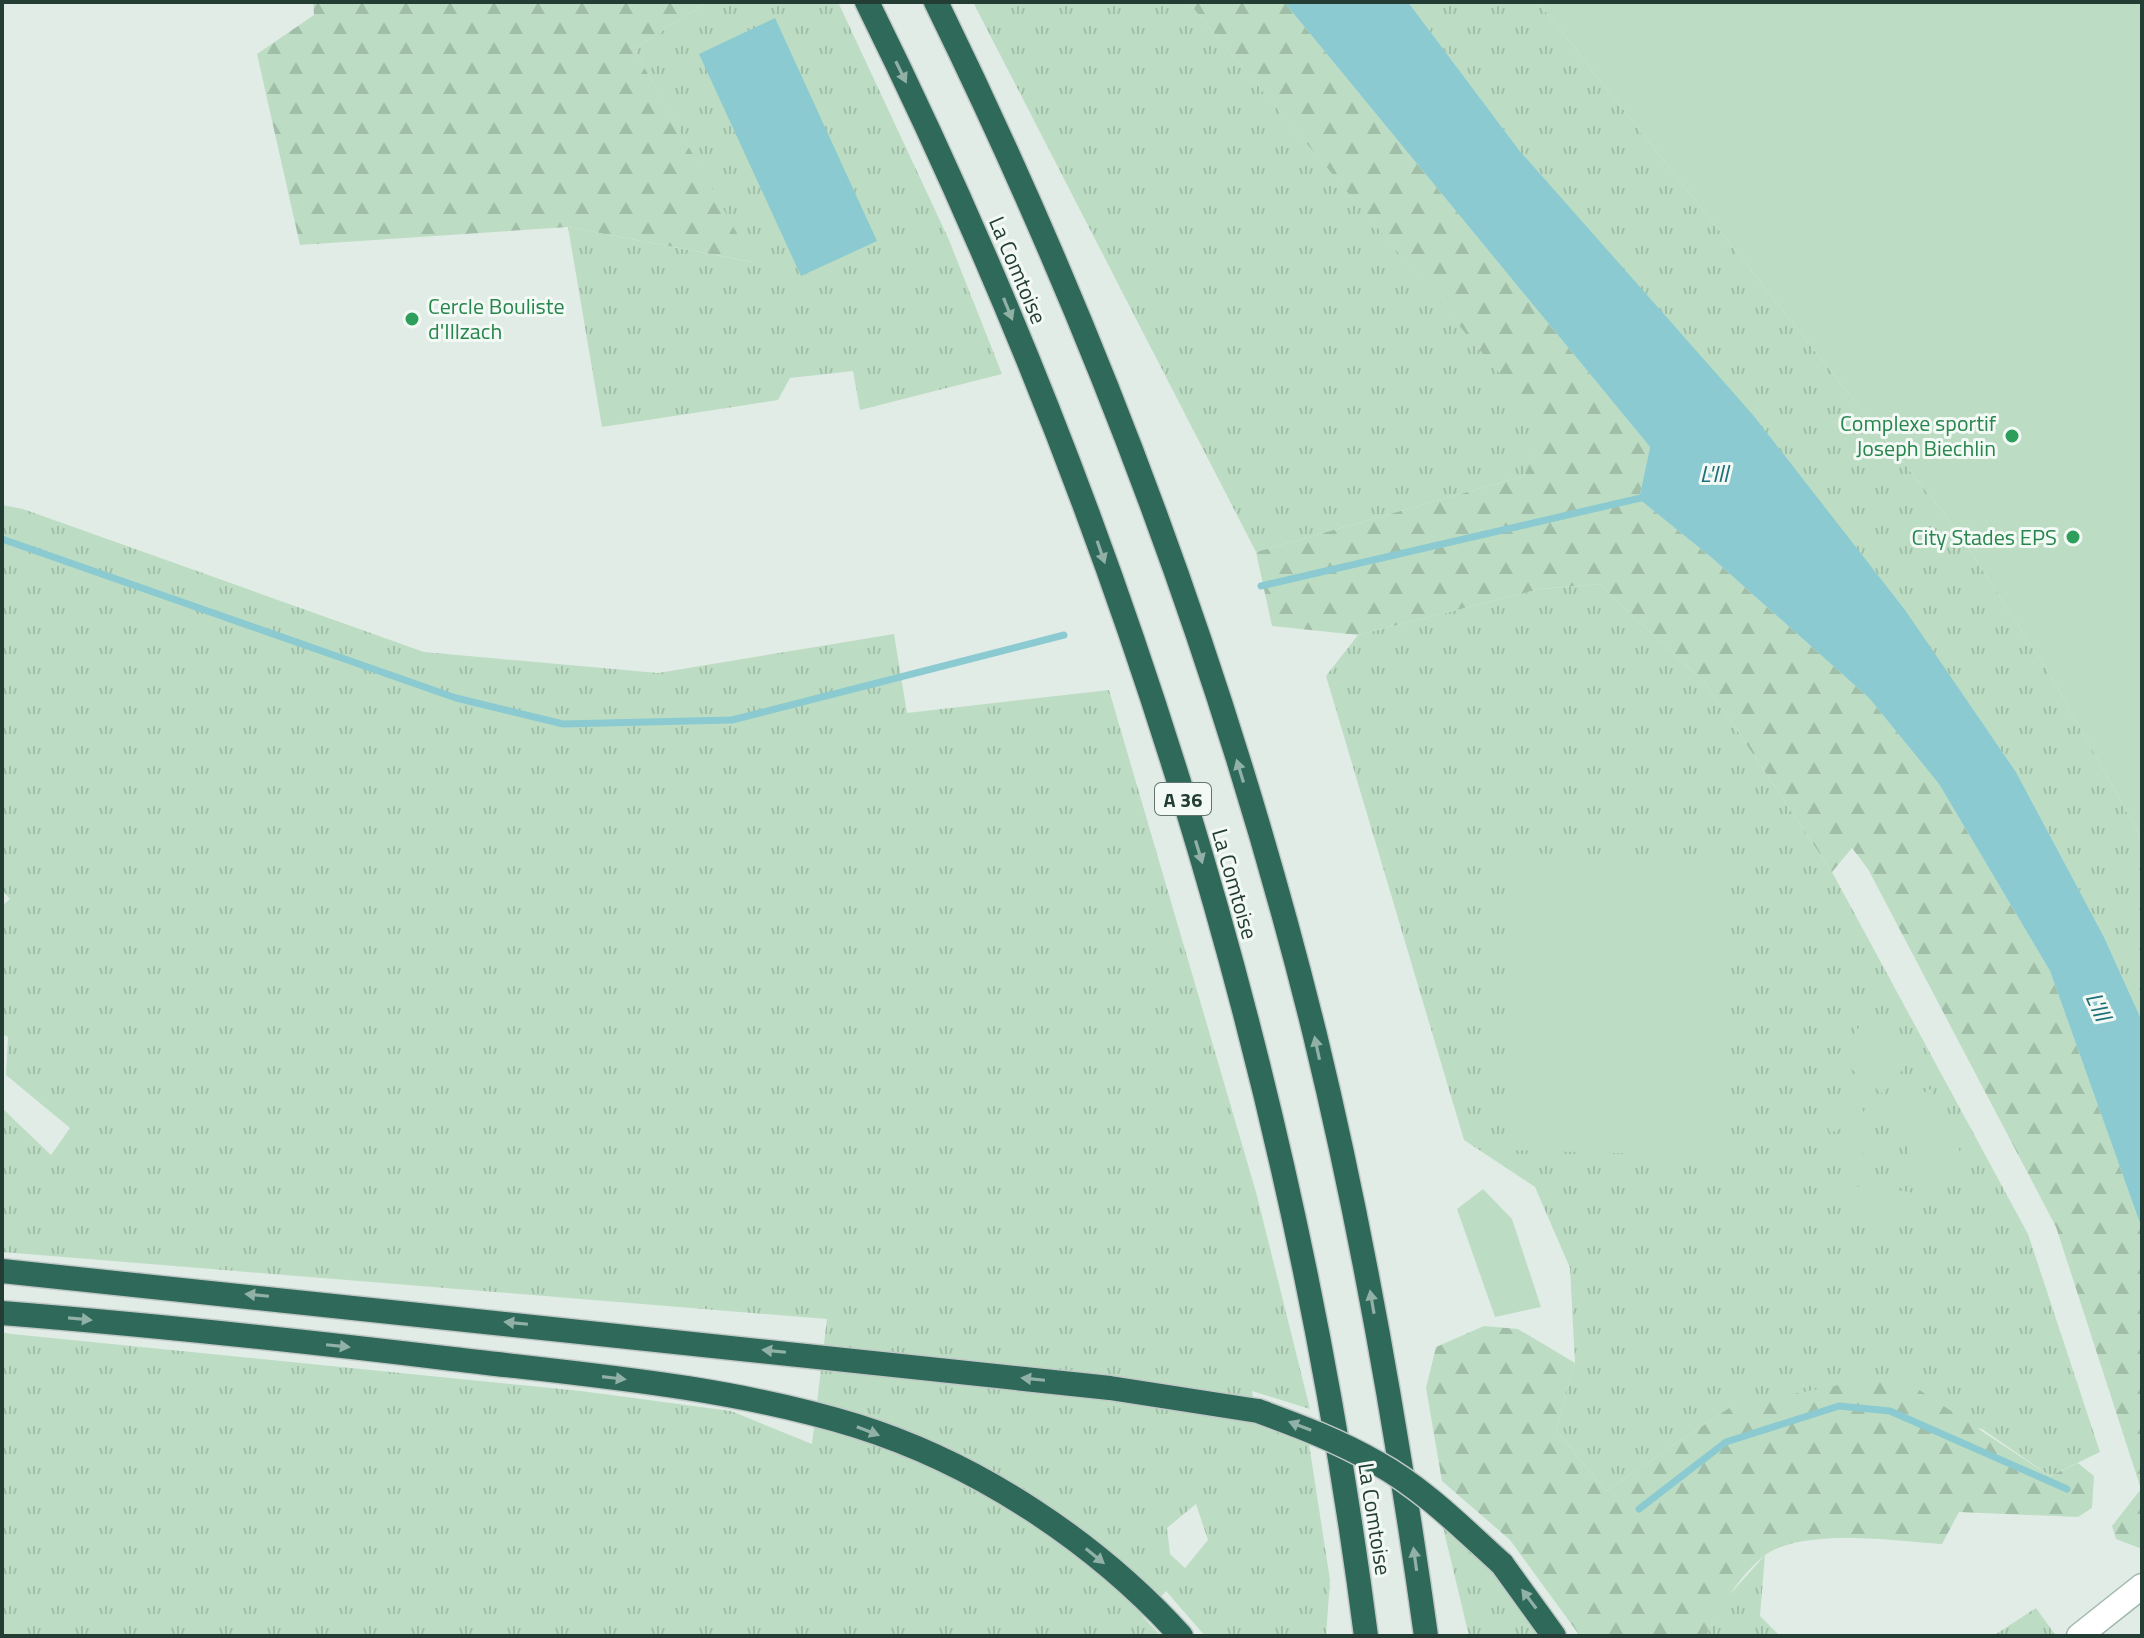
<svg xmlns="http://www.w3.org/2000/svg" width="2144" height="1638" viewBox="0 0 2144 1638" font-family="'Titillium Web',sans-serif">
<defs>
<pattern id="grass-tufts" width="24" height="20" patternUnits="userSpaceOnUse" patternTransform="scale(2)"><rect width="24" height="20" fill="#bcddc3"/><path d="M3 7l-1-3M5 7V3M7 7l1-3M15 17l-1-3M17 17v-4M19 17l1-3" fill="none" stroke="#a1bfa8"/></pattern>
<pattern id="forest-firs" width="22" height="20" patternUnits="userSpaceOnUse" patternTransform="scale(2)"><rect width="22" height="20" fill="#bcddc3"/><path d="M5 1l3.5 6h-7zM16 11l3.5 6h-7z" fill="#a1bfa8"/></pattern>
</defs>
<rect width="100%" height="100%" fill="#e2ece7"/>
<g fill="url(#grass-tufts)" fill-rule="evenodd">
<path d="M 707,2 L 838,2 L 949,240 L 1002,374 L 860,410 L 853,371 L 790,378 L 778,400 L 602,427 L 568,227 L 752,262 L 634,49 Z"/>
<path d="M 973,2 L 1188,2 L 1547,429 L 1524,476 L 1256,552 Z"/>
<path d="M 1408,2 L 1538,2 L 1956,529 L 2051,676 L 2142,839 L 2142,1021 L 2104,937 L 2016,772 L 1905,611 L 1519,150 Z"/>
<path d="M 2,505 L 23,509 L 424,652 L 658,673 L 894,634 L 907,713 L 1109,690 L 1256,1192 L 1310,1409 L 1252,1391 L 1257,1425 L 1309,1444 L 1330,1580 L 1326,1636 L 1205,1636 L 1166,1591 L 1143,1617 L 1161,1636 L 2,1636 L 2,1333 L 581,1391 L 731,1411 L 812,1444 L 827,1319 L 2,1252 L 2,1108 L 51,1155 L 70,1128 L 6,1075 L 8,1037 L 2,1034 L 2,906 L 10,899 L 2,890 ZM 1196,1504 L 1208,1540 L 1185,1568 L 1170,1554 L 1167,1528 Z"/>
<path d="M 1599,584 L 1706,684 L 1832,872 L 2028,1234 L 2100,1452 L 2050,1476 L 1982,1429 L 1732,1406 L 1606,1491 L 1556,1430 L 1575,1363 L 1570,1268 L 1535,1187 L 1464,1140 L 1326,676 L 1358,635 L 1540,589 Z"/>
<path d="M 1442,1523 L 1489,1567 L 1539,1636 L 1469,1636 Z"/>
<path d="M 1765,1555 L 1760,1616 L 1780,1636 L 1706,1636 L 1722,1603 Z"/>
<path d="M 2036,1608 L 2056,1636 L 1993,1636 Z"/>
</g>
<g fill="url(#forest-firs)">
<path d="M 313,2 L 707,2 L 634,49 L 753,262 L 568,227 L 300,245 L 257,54 L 314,15 Z"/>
<path d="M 1188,2 L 1284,2 L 1650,447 L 1639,499 L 1712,558 L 1869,698 L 1939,784 L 2050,971 L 2142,1229 L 2142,1549 L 2116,1539 L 2112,1526 L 2141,1489 L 2056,1227 L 1868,869 L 1852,848 L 1832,872 L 1706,684 L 1599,584 L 1540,589 L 1358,635 L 1272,626 L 1256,552 L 1524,476 L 1546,429 Z"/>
<path d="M 1484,1326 L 1518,1329 L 1575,1363 L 1556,1430 L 1606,1491 L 1732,1406 L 1895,1374 L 2050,1476 L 2078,1463 L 2094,1476 L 2092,1508 L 2078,1517 L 1959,1512 L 1942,1544 C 1897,1541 1801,1527 1764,1556 C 1739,1576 1720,1608 1706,1636 L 1580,1636 L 1510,1540 L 1442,1481 L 1426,1388 L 1436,1347 Z"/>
</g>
<g fill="#bcddc3">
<path d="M 1538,2 L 2142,2 L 2142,839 L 2051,676 L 1956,529 Z"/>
<path d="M 1512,853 L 1729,859 L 1721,1156 L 1504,1150 Z"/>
<path d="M 1862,1023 L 1910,1060 L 1883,1094 L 1836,1057 Z"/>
<path d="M 1931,1089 L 1967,1167 L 1925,1187 L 1889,1109 Z"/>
<path d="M 1859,1101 L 1866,1118 L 1830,1133 L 1824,1116 Z"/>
<path d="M 1870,1130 L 1878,1147 L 1842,1162 L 1835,1145 Z"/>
<path d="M 1851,1186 L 1911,1192 L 1908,1222 L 1848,1216 Z"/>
<path d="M 1483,1189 L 1512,1219 L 1541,1307 L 1495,1317 L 1457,1209 Z"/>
</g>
<g fill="#8bcad0">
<path d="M 1284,2 L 1408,2 L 1519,150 L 1753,415 L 1905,610 L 2016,772 L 2104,937 L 2142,1021 L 2142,1229 L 2050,971 L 1939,784 L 1869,698 L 1712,558 L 1639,499 L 1650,447 Z"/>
<path d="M 775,18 L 877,241 L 801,276 L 699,54 Z"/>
</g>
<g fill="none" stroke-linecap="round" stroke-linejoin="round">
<g stroke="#8bcad0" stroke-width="7">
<path d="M 2,539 L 456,698 L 563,724 L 732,720 L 1064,635"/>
<path d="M 1261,586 L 1645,497"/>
<path d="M 1639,1509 L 1726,1442 L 1839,1406 L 1890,1411 L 2067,1489"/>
</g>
<defs>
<path id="secondary" d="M 2079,1636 L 2142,1586"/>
<g id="highway">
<path d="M 867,2 C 1120,513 1293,1070 1366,1636"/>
<path d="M 936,2 C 1097,331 1227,679 1315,1035 C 1363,1233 1398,1435 1426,1636"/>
<path d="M 2,1271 L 1110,1388 L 1258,1411"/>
<path d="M 2,1313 C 153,1325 303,1341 453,1359 C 588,1375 727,1386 857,1426 C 978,1464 1096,1542 1181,1636"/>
<path d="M 1502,1564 L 1554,1636"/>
</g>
</defs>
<use href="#secondary" stroke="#a1b8ae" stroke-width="27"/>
<use href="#highway" stroke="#c1c9c6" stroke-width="27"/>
<use href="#secondary" stroke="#fff" stroke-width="24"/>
<use href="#highway" stroke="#2f6959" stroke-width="24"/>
<defs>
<path id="highway-bridge" d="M 1258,1411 C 1299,1426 1339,1441 1377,1463 C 1424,1489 1462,1528 1502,1564"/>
</defs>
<use href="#highway-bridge" stroke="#c1c9c6" stroke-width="27" stroke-linecap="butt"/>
<use href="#highway-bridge" stroke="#2f6959" stroke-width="24"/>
</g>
<defs><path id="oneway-solid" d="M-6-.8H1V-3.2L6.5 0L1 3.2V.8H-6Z" transform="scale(2)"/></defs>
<g fill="#91b1a7">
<use href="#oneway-solid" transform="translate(901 72) rotate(64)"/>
<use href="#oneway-solid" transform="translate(1008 309) rotate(68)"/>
<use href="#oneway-solid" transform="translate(1101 552) rotate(71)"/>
<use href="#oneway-solid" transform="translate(1240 771) rotate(-107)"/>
<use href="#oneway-solid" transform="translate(1199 852) rotate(73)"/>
<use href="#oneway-solid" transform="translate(1317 1048) rotate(-102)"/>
<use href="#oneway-solid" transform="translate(257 1295) rotate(-174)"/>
<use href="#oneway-solid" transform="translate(1372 1302) rotate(-100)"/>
<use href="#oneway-solid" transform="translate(80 1319) rotate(5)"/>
<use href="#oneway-solid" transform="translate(516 1323) rotate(-174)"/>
<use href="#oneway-solid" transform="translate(338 1346) rotate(6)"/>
<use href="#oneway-solid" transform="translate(774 1351) rotate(-174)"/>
<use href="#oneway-solid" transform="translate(614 1378) rotate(7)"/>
<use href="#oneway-solid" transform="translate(1033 1379) rotate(-174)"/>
<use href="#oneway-solid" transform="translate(1300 1426) rotate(-159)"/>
<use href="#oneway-solid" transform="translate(868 1431) rotate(21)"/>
<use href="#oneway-solid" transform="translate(1095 1556) rotate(39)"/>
<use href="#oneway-solid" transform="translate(1415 1559) rotate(-98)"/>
<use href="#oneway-solid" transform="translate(1529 1599) rotate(-127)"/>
</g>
<g fill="#2e9e5b" stroke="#f3f9f5" stroke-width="3">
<circle cx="412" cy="319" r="8"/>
<circle cx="2012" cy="436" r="8"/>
<circle cx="2073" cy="537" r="8"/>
</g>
<g text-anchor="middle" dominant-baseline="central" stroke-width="6" stroke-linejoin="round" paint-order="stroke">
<rect fill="#f3f9f5" stroke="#61756e" stroke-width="2" x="1155" y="783" width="56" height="32" rx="6"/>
<g font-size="20" font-weight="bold" fill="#233d34">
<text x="1183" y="799">A 36</text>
</g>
<g font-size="22" fill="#233d34" stroke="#f3f9f5">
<text transform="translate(1018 270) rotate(67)">La Comtoise</text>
<text transform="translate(1235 884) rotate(74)">La Comtoise</text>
<text transform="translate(1375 1519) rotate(81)">La Comtoise</text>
</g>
<g font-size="22" fill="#27864d" stroke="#f3f9f5" text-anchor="end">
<text x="428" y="306" text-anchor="start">Cercle Bouliste<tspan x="428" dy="25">d'Illzach</tspan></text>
<text x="1996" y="423">Complexe sportif<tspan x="1996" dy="25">Joseph Biechlin</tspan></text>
<text x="2057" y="537">City Stades EPS</text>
</g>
<g font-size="24" font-style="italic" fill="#1d6f78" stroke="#f3f9f5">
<text x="1714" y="473">L'Ill</text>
<text transform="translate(2099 1006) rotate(66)">L'Ill</text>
</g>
</g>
<rect width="2144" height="1638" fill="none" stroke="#233d34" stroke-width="8"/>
</svg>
